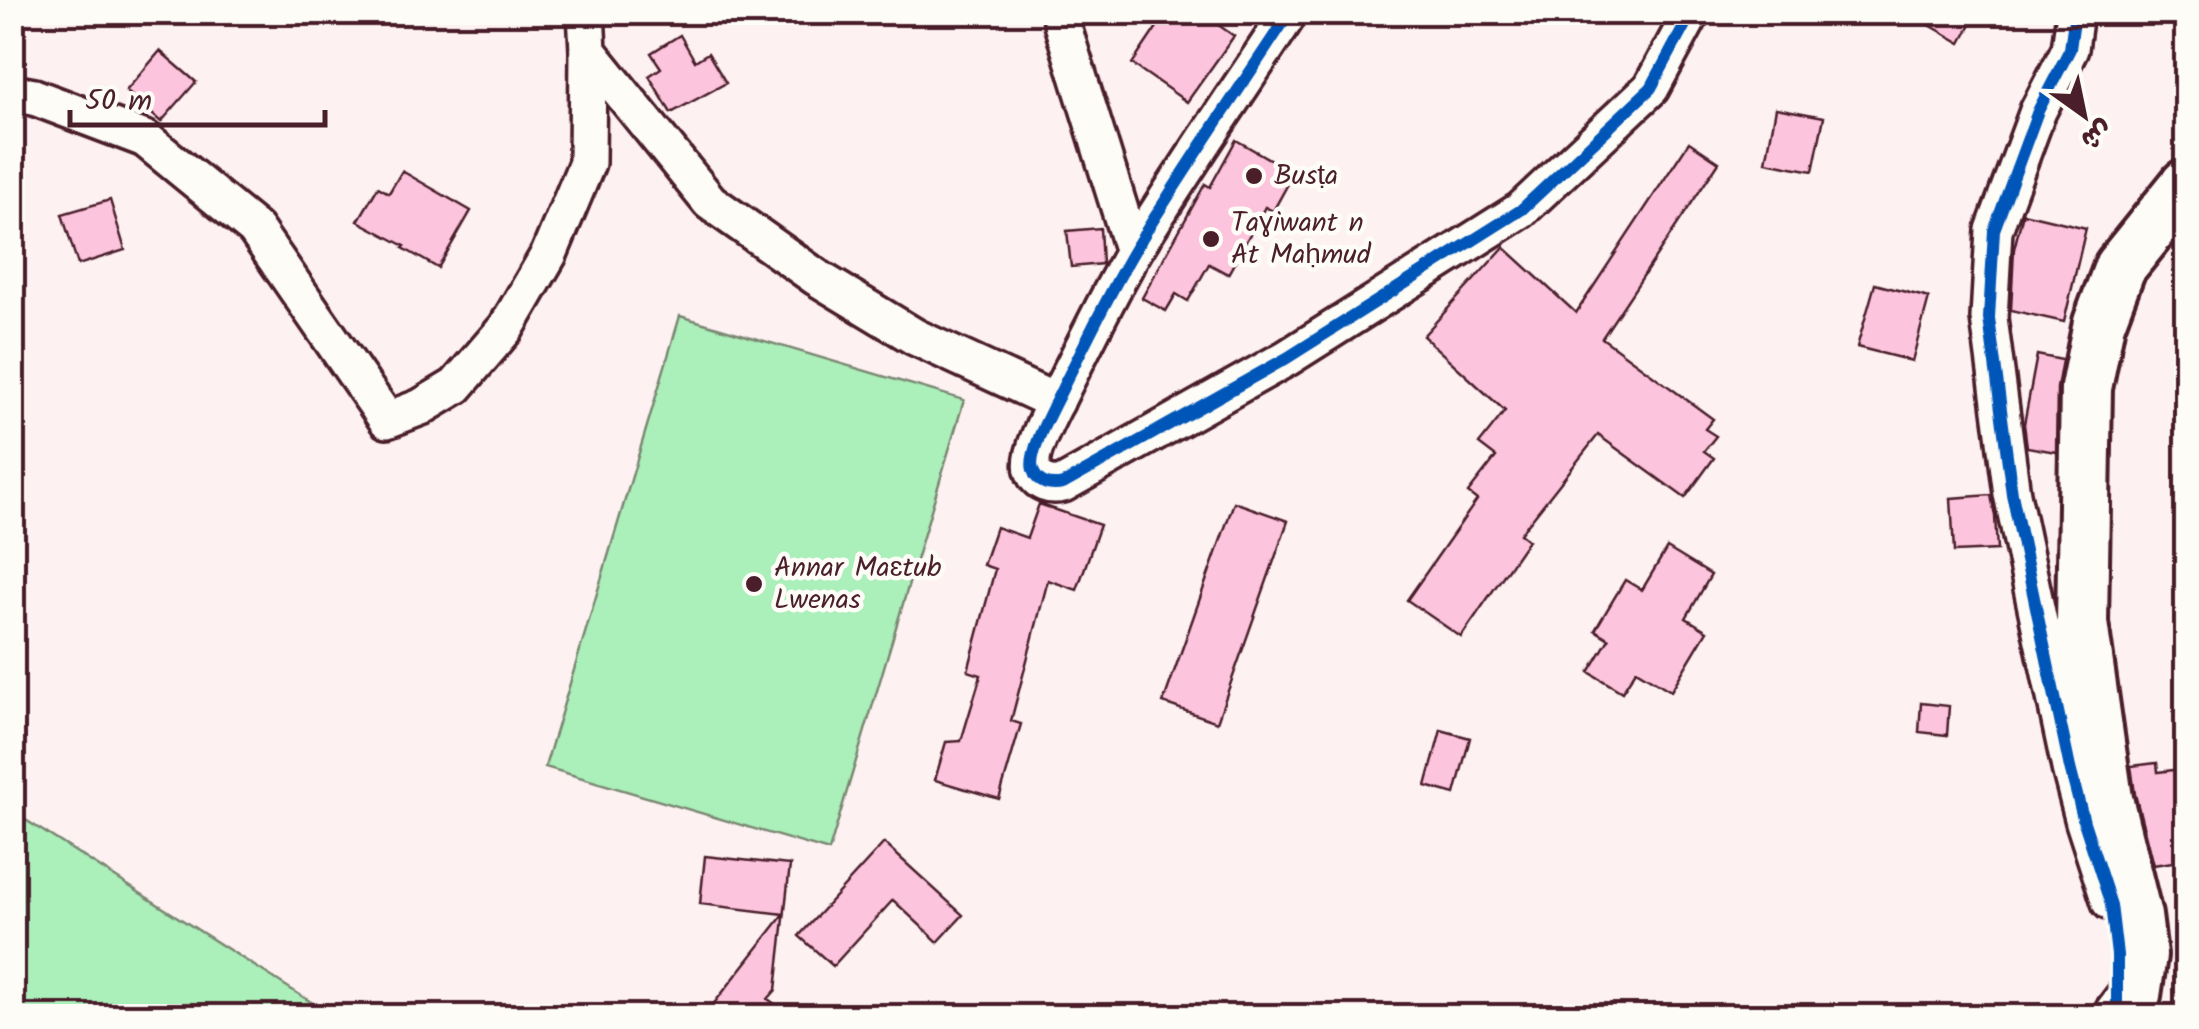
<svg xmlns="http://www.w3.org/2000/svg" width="2199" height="1029" viewBox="0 0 2199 1029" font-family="Kalam,'Playpen Sans Arabic',sans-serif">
<rect width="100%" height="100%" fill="#fdf1f2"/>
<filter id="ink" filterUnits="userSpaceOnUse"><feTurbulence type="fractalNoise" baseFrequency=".01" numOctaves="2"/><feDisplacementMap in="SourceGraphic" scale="20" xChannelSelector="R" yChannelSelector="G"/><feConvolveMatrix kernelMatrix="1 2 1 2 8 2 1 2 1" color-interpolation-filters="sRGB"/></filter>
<g filter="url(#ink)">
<g fill="#abefba" stroke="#7a8772" stroke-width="2.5">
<path d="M 680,316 L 964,400 L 829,851 L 545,767 Z"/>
<path d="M 12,812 L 13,812 L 333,1016 L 13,1016 Z"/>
</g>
<g fill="#fdc5dd" stroke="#4a1f2b" stroke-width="2.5">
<path d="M 1167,12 L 1200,12 L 1234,36 L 1187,102 L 1132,64 Z"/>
<path d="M 1907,12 L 1978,12 L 1961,43 Z"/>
<path d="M 680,35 L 695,61 L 708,53 L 726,83 L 671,113 L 649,76 L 661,68 L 651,53 Z"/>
<path d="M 160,51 L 196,82 L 161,122 L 126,91 Z"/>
<path d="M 1776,108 L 1824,117 L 1813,171 L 1766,162 Z"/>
<path d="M 1236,140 L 1294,173 L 1273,211 L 1265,207 L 1228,274 L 1209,264 L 1188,301 L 1176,294 L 1166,311 L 1142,298 L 1205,184 L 1210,187 Z"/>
<path d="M 1689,142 L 1719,162 L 1602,338 L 1713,419 L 1705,429 L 1716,436 L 1704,451 L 1714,458 L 1685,498 L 1598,435 L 1520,534 L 1528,540 L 1461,637 L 1407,600 L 1477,500 L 1468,493 L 1496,457 L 1479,444 L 1505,411 L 1423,336 L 1504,247 L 1576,313 Z"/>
<path d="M 402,171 L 471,211 L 438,268 L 403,248 L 405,246 L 358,221 L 378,187 L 389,193 Z"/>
<path d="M 110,200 L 125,250 L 78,265 L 62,214 Z"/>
<path d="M 2023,213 L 2086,228 L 2064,322 L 2011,310 L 2014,249 Z"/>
<path d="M 1100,228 L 1102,264 L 1071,267 L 1067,231 Z"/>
<path d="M 1875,284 L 1929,298 L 1912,361 L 1857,347 Z"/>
<path d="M 2037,355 L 2062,360 L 2057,388 L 2056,452 L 2027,447 L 2024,424 Z"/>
<path d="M 1991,495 L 1995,516 L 1997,550 L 1954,552 L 1951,498 Z"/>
<path d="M 1234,502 L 1288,521 L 1217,722 L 1163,703 Z"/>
<path d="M 1039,504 L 1100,525 L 1077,590 L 1048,580 L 1011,721 L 1021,724 L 999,799 L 935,780 L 946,742 L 961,741 L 981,675 L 968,671 L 995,569 L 983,565 L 996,527 L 1027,538 Z"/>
<path d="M 1667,548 L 1711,575 L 1686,618 L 1707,631 L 1671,691 L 1636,670 L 1622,692 L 1589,672 L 1609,639 L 1595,630 L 1625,580 L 1642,590 Z"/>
<path d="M 1921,703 L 1949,706 L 1947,735 L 1919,732 Z"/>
<path d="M 1441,730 L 1470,738 L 1455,794 L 1426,786 Z"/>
<path d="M 2157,763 L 2158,772 L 2181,769 L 2186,814 L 2186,860 L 2153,865 L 2135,794 L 2131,766 Z"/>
<path d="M 884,843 L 963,915 L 938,942 L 893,900 L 833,966 L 799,936 Z"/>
<path d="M 705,856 L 790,865 L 776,990 L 768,999 L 791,1016 L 726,1016 L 712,1006 L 784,914 L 700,904 Z"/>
</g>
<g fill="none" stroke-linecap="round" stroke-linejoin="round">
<defs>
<g id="street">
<path d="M 586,12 L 588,51 L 710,202 L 816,277 L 915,337 L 1056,402"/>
<path d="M 1061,12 L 1062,24 L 1133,252"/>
<path d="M 1290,12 C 1238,91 1184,169 1135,249 C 1109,293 1087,340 1064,385 C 1056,403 1027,452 1033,470 C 1037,484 1051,487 1063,484 L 1287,358 L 1521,210 L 1651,88 L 1692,12"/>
<path d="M 2075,12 L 2070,49 L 2038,111 L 1994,230 L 1989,318 L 2012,494 L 2070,768 L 2084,822 L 2110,902"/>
<path d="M 12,93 L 34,97 L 145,139 L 255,229 L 387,420 L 421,407 L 456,386 L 506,328 L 549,254 L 587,163 L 588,51"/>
</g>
<path id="secondary" d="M 2119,1016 L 2135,995 L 2141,955 L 2136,916 L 2107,799 L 2082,623 L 2086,388 L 2099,323 L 2120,267 L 2186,185"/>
</defs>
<use href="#street" stroke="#4a1f2b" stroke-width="42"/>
<use href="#secondary" stroke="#4a1f2b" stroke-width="58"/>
<use href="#street" stroke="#fdfcf7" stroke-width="35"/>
<use href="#secondary" stroke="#fdfcf7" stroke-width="50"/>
<defs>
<g id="cycleway">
<path d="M 1290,12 C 1238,91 1184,169 1135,249 C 1109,293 1087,340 1064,385 C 1056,403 1027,452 1033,470 C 1037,484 1051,487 1063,484 L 1287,358 L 1521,210 L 1651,88 L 1692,12"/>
<path d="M 2075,12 L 2070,49 L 2038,111 L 1994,230 L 1989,318 L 2012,494 L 2070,768 L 2084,822 L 2111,905 L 2117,955 L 2117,1016"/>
</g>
</defs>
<use href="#cycleway" stroke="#fdfcf7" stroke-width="19"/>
<use href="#cycleway" stroke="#0057b8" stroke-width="12"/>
</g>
</g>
<g fill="#4a1f2b" stroke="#fdfcf7" stroke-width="4">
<circle cx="1254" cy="176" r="10"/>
<circle cx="1211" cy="239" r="10"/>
<circle cx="754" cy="584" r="10"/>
</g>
<g text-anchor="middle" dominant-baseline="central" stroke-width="9" stroke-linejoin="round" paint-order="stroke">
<g font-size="28" fill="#4a1f2b" stroke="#fdfcf7" text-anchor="start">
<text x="1274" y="176">Busṭa</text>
<text x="1231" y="223">Taɣiwant n<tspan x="1231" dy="32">At Maḥmud</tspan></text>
<text x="774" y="568">Annar Maɛtub<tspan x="774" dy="32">Lwenas</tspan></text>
</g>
</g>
<rect width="2199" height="1029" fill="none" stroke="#fdfcf7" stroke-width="50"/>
<rect x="25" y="25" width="2149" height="979" fill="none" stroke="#4a1f2b" stroke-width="4" filter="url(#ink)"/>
<g transform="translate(2084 115) rotate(147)" stroke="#fdfcf7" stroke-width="8" paint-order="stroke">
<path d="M0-8L18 38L0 25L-18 38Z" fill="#4a1f2b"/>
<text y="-15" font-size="28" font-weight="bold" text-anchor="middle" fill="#4a1f2b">ش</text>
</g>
<path d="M70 110v15h255v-15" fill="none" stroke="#4a1f2b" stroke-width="5"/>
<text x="85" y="110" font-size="30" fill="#4a1f2b" stroke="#fdfcf7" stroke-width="8" paint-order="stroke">50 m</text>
</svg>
